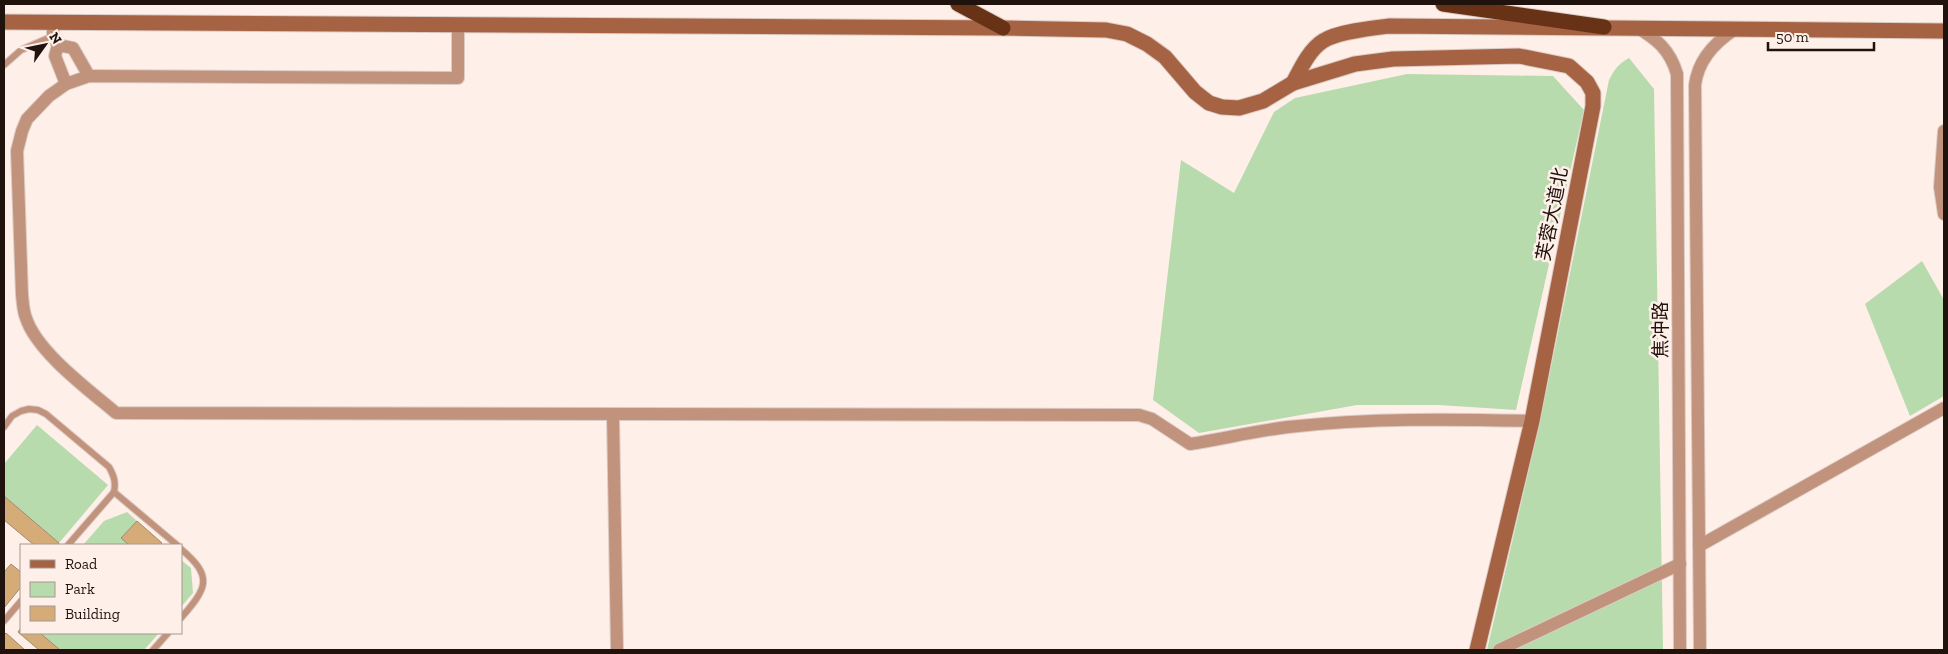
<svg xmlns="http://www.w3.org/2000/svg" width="1948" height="654" viewBox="0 0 1948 654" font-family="'Zilla Slab','Noto Sans SC',serif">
<rect width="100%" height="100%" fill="#ffefe9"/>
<g fill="#b7dbad">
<path d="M 1629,58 L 1654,89 L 1663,650 L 1487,650 L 1540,422 L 1609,80 C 1614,70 1618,64 1629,58 Z"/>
<path d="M 1407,74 L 1553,76 L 1584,110 L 1516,410 L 1439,405 L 1357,405 L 1199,433 L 1153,400 L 1181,160 L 1234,193 L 1274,112 L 1295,98 Z"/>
<path d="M 1922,261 L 1944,300 L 1944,396 L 1910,416 L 1865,304 Z"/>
<path d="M 37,425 L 108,485 L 59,543 L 4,496 L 4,464 Z"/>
<path d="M 127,512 L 137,521 L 121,538 L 129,545 L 83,545 L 104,521 Z"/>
<path d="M 181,560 L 191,568 L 193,593 L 181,607 Z"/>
<path d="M 40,633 L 159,633 L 144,650 L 60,650 Z"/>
</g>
<g fill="#d5ac78" stroke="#a18a6f">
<path d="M 4,496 L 59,543 L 57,545 L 34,545 L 4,520 Z"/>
<path d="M 137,521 L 162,543 L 160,545 L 129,545 L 121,538 Z"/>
<path d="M 11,564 L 21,572 L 21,587 L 4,608 L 4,572 Z"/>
<path d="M 21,628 L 21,633 L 40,633 L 60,650 L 39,650 L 18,632 Z"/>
<path d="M 6,633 L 25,650 L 4,650 L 4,635 Z"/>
</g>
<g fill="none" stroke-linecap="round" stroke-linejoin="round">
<defs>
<g id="lane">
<path d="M 4,65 L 21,50 L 53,36"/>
<path d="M 4,427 L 12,416 L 21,411 L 29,409 L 38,410 L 46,414 L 109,467 C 114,476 116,482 114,492 L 68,545"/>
<path d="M 114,492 L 177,545"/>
<path d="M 181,549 C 214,577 207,588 181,618"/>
<path d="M 4,621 L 21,601"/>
<path d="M 153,650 L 168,633"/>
</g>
<g id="street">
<path d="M 53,22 L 53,36 L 58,45 L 55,56 L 66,84"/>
<path d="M 458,25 L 458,78 L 89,76 L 66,84 L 49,96 L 27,119 L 22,131 L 17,151 L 22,295 C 23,303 23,311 26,318 C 37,352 89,390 116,413 L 1139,415 L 1152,419 L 1190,444 C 1222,439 1255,431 1288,427 C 1369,418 1450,419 1532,421"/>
<path d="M 1636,27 C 1657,39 1670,50 1677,74 L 1680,650"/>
<path d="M 58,45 L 73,48 L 89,76"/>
<path d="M 1944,131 L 1940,187 L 1944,214"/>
<path d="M 613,415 L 617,650"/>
<path d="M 1699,546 L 1944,408"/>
<path d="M 1499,650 L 1680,564"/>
<path d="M 1700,650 L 1695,85 C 1698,61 1714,43 1734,30"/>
</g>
<g id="secondary">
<path d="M 4,22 L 1003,28 L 1106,30 L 1127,34 L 1147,44 L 1165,57 L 1195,92 L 1209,103 L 1222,107 L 1239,108 L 1263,101 L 1293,83 L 1355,64 L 1393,59 L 1519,56 L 1569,66 L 1587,82 L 1593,93 L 1593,106 L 1532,421 L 1477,650"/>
<path d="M 1293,83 C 1301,68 1309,50 1323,41 C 1337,32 1372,28 1389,26 L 1944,31"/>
</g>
<g id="highway">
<path d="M 958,4 L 1003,28"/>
<path d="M 1443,4 L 1604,27"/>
</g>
</defs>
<use href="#lane" stroke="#dbccc6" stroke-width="8"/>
<use href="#street" stroke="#dbccc6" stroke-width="14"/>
<use href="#secondary" stroke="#dbccc6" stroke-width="17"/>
<use href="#highway" stroke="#dbccc6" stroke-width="17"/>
<use href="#lane" stroke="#c1937d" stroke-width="6"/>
<use href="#street" stroke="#c1937d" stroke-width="12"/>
<use href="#secondary" stroke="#a56343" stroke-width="15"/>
<use href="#highway" stroke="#673216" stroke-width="15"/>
</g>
<g text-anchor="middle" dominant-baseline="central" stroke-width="5" stroke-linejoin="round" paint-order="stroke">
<g font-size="19" fill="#20130e" stroke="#ffefe9">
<text transform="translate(1552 214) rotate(-79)">芙蓉大道北</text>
<text transform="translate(1660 330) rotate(-90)">焦冲路</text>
</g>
</g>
<rect width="1948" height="654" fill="none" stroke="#20130e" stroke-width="10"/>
<rect x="20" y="544" width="162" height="90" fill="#ffefe9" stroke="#a69791"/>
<rect x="30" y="560" width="25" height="8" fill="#a56343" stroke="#a69791"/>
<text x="65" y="569" font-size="15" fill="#20130e">Road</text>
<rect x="30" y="582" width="25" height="15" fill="#b7dbad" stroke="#a69791"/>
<text x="65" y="594" font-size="15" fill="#20130e">Park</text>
<rect x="30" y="606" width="25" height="15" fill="#d5ac78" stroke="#a69791"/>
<text x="65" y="619" font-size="15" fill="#20130e">Building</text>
<g transform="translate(45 45) rotate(57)" stroke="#ffefe9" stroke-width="4" paint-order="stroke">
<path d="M0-4L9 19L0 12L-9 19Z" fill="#20130e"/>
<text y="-8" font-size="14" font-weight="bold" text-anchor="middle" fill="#20130e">N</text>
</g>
<path d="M1768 42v8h106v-8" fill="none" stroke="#20130e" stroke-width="2.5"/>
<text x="1776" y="42" font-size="15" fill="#20130e" stroke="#ffefe9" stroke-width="4" paint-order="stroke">50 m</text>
</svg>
